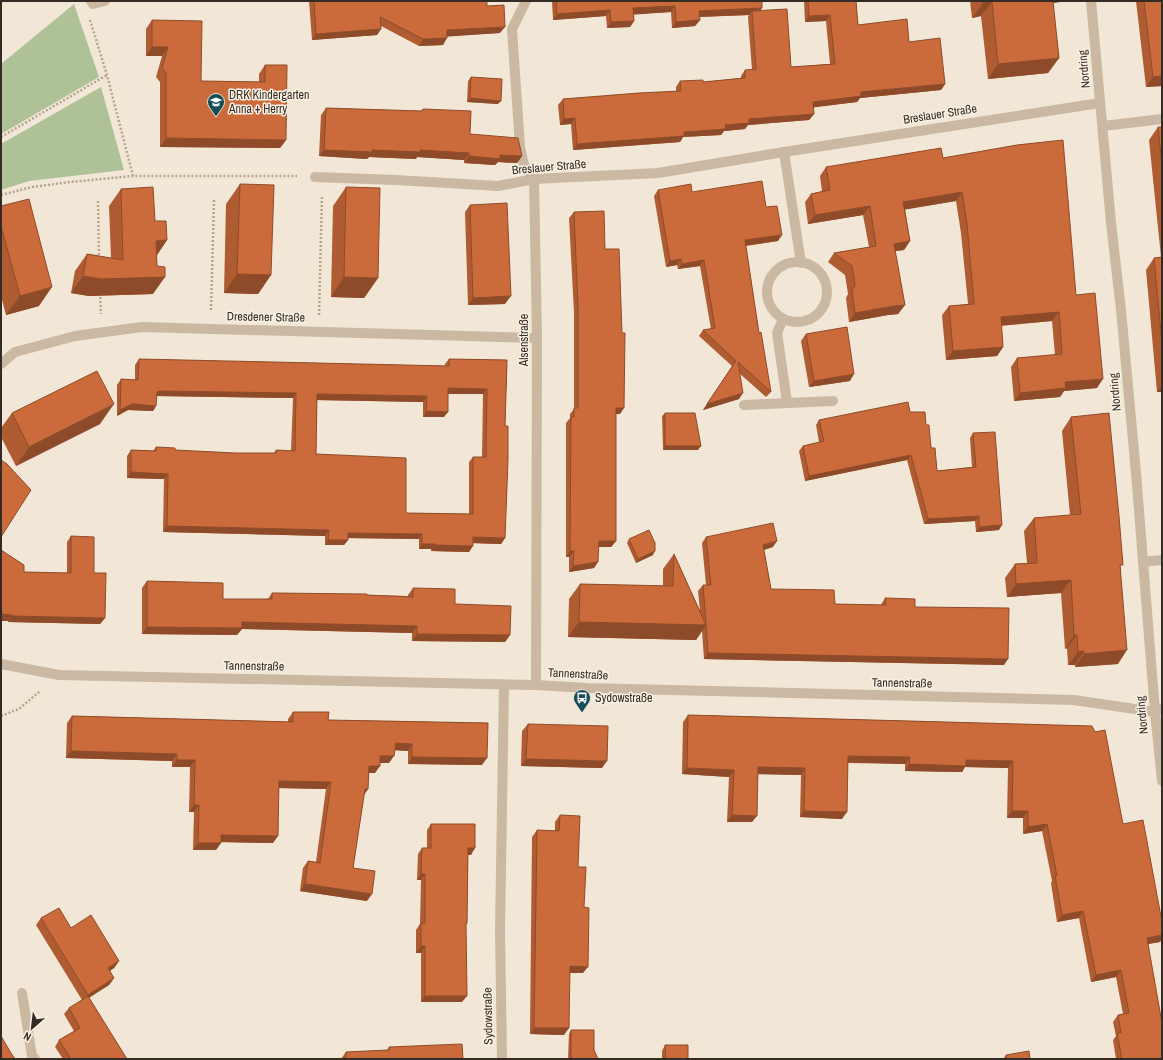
<svg xmlns="http://www.w3.org/2000/svg" width="1163" height="1060" viewBox="0 0 1163 1060" font-family="'Archivo Narrow',sans-serif">
<rect width="100%" height="100%" fill="#f2e7d6"/>
<g fill="#afc196">
<path d="M 74,4 L 99,77 L 1,134 L 1,64 Z"/>
<path d="M 101,87 L 124,170 L 29,181 L 1,190 L 1,144 Z"/>
</g>
<g fill="none" stroke-linecap="round" stroke-linejoin="round">
<g stroke="#b6a28d" stroke-width="2.5" stroke-dasharray="2 2" stroke-linecap="butt">
<path d="M 90,20 L 107,75 L 133,176"/>
<path d="M 1,137 L 107,75"/>
<path d="M 1,195 L 32,187 L 70,182 L 133,176 L 297,176"/>
<path d="M 98,201 L 99,258"/>
<path d="M 100,293 L 101,314"/>
<path d="M 211,310 L 214,200"/>
<path d="M 319,315 L 322,196"/>
<path d="M 1,716 L 19,709 L 40,691"/>
</g>
<path stroke="#cab8a2" stroke-width="10" d="M 1143,562 L 1162,560"/>
<g stroke="#cab8a2" stroke-width="10">
<path d="M 91,1 L 93,4 L 105,1"/>
<path d="M 526,1 L 512,29 L 520,147 L 524,165 L 534,179 L 537,338 L 536,685"/>
<path d="M 1103,126 L 1162,119"/>
<path d="M 784,152 L 801,263"/>
<path d="M 315,177 L 396,180 L 498,186 L 534,179 L 658,173 L 784,152 L 1100,103"/>
<circle cx="797" cy="292" r="30"/>
<path d="M 783,319 L 777,333 L 787,402"/>
<path d="M 1,364 L 15,352 L 75,336 L 142,327 L 537,338"/>
<path d="M 744,405 L 833,401"/>
<path d="M 1,664 L 59,675 L 536,685 L 587,688 L 1074,700 L 1155,712 L 1162,709"/>
<path d="M 22,993 L 32,1056 L 35,1059"/>
<path d="M 502,1059 L 500,930 L 504,685"/>
</g>
<path stroke="#cab8a2" stroke-width="10" d="M 1091,1 L 1111,223 L 1121,310 L 1136,473 L 1155,712 L 1162,781"/>
</g>
<g fill="#af5c33" fill-rule="evenodd">
<path d="M 309,1 L 487,1 L 487,6 L 500,33 L 447,36 L 443,45 L 419,46 L 381,26 L 381,29 L 377,35 L 312,40 Z"/>
<path d="M 552,1 L 762,1 L 761,10 L 791,67 L 830,64 L 826,21 L 805,22 L 804,1 L 856,1 L 858,25 L 909,42 L 945,84 L 941,90 L 860,98 L 857,102 L 813,107 L 814,114 L 809,120 L 748,125 L 745,129 L 724,131 L 721,135 L 683,137 L 680,142 L 573,150 L 571,124 L 560,125 L 558,105 L 563,99 L 676,91 L 676,87 L 680,81 L 703,82 L 741,78 L 741,76 L 745,70 L 752,70 L 748,17 L 749,15 L 699,17 L 700,20 L 695,26 L 672,28 L 671,12 L 634,14 L 634,21 L 630,27 L 607,28 L 606,16 L 553,20 Z"/>
<path d="M 970,1 L 1061,1 L 1060,2 L 1053,3 L 1059,58 L 1048,73 L 988,79 L 981,16 L 972,18 Z"/>
<path d="M 1136,1 L 1162,1 L 1162,86 L 1146,87 Z"/>
<path d="M 152,20 L 201,81 L 259,82 L 259,74 L 265,65 L 286,140 L 280,148 L 160,147 L 160,82 L 156,77 L 162,56 L 146,56 L 146,29 Z"/>
<path d="M 471,77 L 498,104 L 467,102 L 468,81 Z"/>
<path d="M 326,108 L 421,111 L 423,109 L 470,134 L 522,156 L 517,163 L 498,162 L 495,165 L 464,163 L 464,160 L 417,157 L 416,159 L 369,157 L 367,159 L 319,156 L 321,115 Z"/>
<path d="M 1158,127 L 1162,127 L 1162,392 L 1157,392 L 1146,270 L 1154,258 L 1161,257 L 1149,140 Z"/>
<path d="M 943,158 L 1076,295 L 1097,388 L 1064,391 L 1060,397 L 1014,401 L 1011,367 L 1017,358 L 1055,355 L 1052,321 L 1001,326 L 1003,347 L 997,356 L 946,360 L 942,315 L 949,306 L 968,304 L 961,233 L 956,201 L 905,209 L 910,241 L 904,250 L 895,251 L 905,305 L 898,314 L 888,315 L 849,322 L 846,298 L 848,294 L 845,275 L 828,262 L 834,253 L 869,247 L 863,215 L 808,224 L 805,202 L 811,194 L 822,191 L 820,176 L 826,167 Z"/>
<path d="M 240,184 L 271,275 L 258,294 L 224,293 L 226,204 Z"/>
<path d="M 346,187 L 378,278 L 364,298 L 331,297 L 333,206 Z"/>
<path d="M 121,189 L 155,221 L 167,240 L 157,255 L 153,294 L 89,296 L 71,293 L 75,271 L 87,254 L 111,258 L 109,206 Z"/>
<path d="M 658,190 L 692,192 L 766,207 L 778,241 L 746,246 L 759,333 L 771,392 L 766,397 L 739,373 L 739,399 L 703,410 L 732,366 L 699,336 L 703,330 L 711,329 L 700,266 L 678,269 L 677,265 L 666,267 L 654,196 Z"/>
<path d="M 470,205 L 505,304 L 468,305 L 465,212 Z"/>
<path d="M 1,206 L 39,306 L 6,315 L 1,296 Z"/>
<path d="M 574,212 L 605,249 L 620,414 L 616,414 L 616,541 L 611,547 L 598,547 L 598,562 L 594,568 L 569,572 L 569,557 L 566,557 L 566,423 L 570,418 L 570,414 L 574,409 L 574,313 L 569,218 Z"/>
<path d="M 806,334 L 850,381 L 809,387 L 801,341 Z"/>
<path d="M 139,359 L 445,366 L 445,364 L 449,359 L 507,360 L 505,426 L 505,538 L 501,544 L 473,543 L 469,552 L 431,551 L 431,549 L 419,549 L 419,539 L 348,538 L 348,540 L 344,545 L 325,545 L 325,536 L 163,532 L 164,479 L 127,478 L 127,456 L 131,450 L 153,451 L 156,447 L 175,450 L 235,453 L 274,453 L 276,450 L 291,451 L 293,398 L 156,396 L 156,406 L 153,411 L 128,410 L 117,416 L 117,385 L 121,379 L 135,380 L 135,365 ZM 448,394 L 483,394 L 482,457 L 473,457 L 469,462 L 469,514 L 406,513 L 316,454 L 317,400 L 423,402 L 423,417 L 444,417 Z"/>
<path d="M 910,412 L 926,425 L 937,471 L 972,467 L 970,438 L 973,433 L 999,530 L 976,532 L 975,521 L 924,524 L 907,460 L 805,481 L 799,451 L 803,446 L 819,442 L 816,425 L 819,420 Z"/>
<path d="M 12,413 L 100,424 L 16,466 L 1,437 L 1,428 Z"/>
<path d="M 665,413 L 698,450 L 663,450 L 662,416 Z"/>
<path d="M 1071,417 L 1121,568 L 1118,664 L 1075,667 L 1075,665 L 1068,665 L 1067,648 L 1065,649 L 1061,593 L 1007,597 L 1005,578 L 1015,564 L 1027,563 L 1024,531 L 1034,518 L 1070,515 L 1062,431 Z"/>
<path d="M 71,536 L 94,573 L 105,618 L 100,624 L 8,622 L 8,621 L 1,621 L 1,550 L 24,572 L 67,573 L 67,542 Z"/>
<path d="M 706,537 L 773,547 L 764,550 L 771,589 L 835,604 L 881,605 L 885,598 L 915,607 L 1004,665 L 704,659 L 702,631 L 696,640 L 568,637 L 569,599 L 580,584 L 663,586 L 663,569 L 674,554 L 700,611 L 698,591 L 703,585 L 706,585 L 702,543 Z"/>
<path d="M 629,539 L 653,555 L 636,563 L 627,543 Z"/>
<path d="M 147,581 L 223,599 L 268,599 L 272,593 L 408,596 L 408,595 L 413,588 L 455,604 L 510,635 L 505,642 L 412,641 L 412,633 L 242,629 L 237,635 L 142,634 L 142,588 Z"/>
<path d="M 293,712 L 328,720 L 488,723 L 482,765 L 408,764 L 408,751 L 395,750 L 389,763 L 380,763 L 375,773 L 369,773 L 368,789 L 364,795 L 353,868 L 367,901 L 300,891 L 303,868 L 308,861 L 316,862 L 326,789 L 279,788 L 273,843 L 221,842 L 216,850 L 193,850 L 194,812 L 189,812 L 190,767 L 172,767 L 172,761 L 66,758 L 67,723 L 72,716 L 288,722 L 288,719 Z"/>
<path d="M 688,715 L 1092,726 L 1123,824 L 1162,922 L 1162,938 L 1160,942 L 1148,944 L 1162,1059 L 1116,1059 L 1113,1040 L 1116,1036 L 1113,1022 L 1118,1015 L 1123,1014 L 1116,977 L 1091,982 L 1079,918 L 1057,922 L 1051,883 L 1052,881 L 1042,831 L 1023,834 L 1023,818 L 1007,818 L 1008,768 L 965,767 L 962,772 L 905,771 L 905,764 L 848,763 L 842,819 L 800,817 L 801,775 L 758,774 L 752,822 L 727,822 L 729,777 L 682,774 L 683,722 Z"/>
<path d="M 528,724 L 602,768 L 521,766 L 522,731 Z"/>
<path d="M 560,815 L 578,867 L 584,907 L 583,973 L 570,973 L 564,1035 L 530,1034 L 532,837 L 537,830 L 555,831 L 555,822 Z"/>
<path d="M 431,824 L 471,855 L 468,855 L 467,923 L 466,925 L 462,1002 L 421,1002 L 421,953 L 416,953 L 416,930 L 420,924 L 421,880 L 417,880 L 418,854 L 422,848 L 427,848 L 427,830 Z"/>
<path d="M 41,918 L 71,928 L 119,961 L 114,968 L 110,971 L 114,978 L 109,985 L 89,998 L 127,1059 L 63,1059 L 55,1047 L 59,1040 L 74,1031 L 64,1014 L 69,1008 L 82,1000 L 36,925 Z"/>
<path d="M 571,1030 L 594,1050 L 598,1059 L 568,1059 L 569,1034 Z"/>
<path d="M 665,1045 L 688,1059 L 662,1059 L 662,1051 Z"/>
<path d="M 389,1047 L 463,1059 L 341,1059 L 346,1052 L 387,1050 Z"/>
<path d="M 1006,1055 L 1030,1059 L 1003,1059 Z"/>
</g>
<g fill="#8e4b29">
<path d="M 1043,1 L 1061,1 L 1060,2 L 1041,4 Z"/>
<path d="M 992,2 L 981,16 L 972,18 L 983,3 Z"/>
<path d="M 675,6 L 671,12 L 629,15 L 633,8 Z"/>
<path d="M 762,8 L 758,14 L 752,11 L 749,15 L 695,17 L 699,11 Z"/>
<path d="M 610,10 L 606,16 L 553,20 L 557,14 Z"/>
<path d="M 830,15 L 826,21 L 805,22 L 809,16 Z"/>
<path d="M 700,20 L 695,26 L 672,28 L 676,22 Z"/>
<path d="M 634,21 L 630,27 L 607,28 L 611,22 Z"/>
<path d="M 505,27 L 500,33 L 442,37 L 447,30 Z"/>
<path d="M 381,29 L 377,35 L 312,40 L 316,34 Z"/>
<path d="M 447,38 L 443,45 L 419,46 L 423,39 Z"/>
<path d="M 152,47 L 168,47 L 162,56 L 146,56 Z"/>
<path d="M 1059,58 L 1048,73 L 988,79 L 998,64 Z"/>
<path d="M 1162,76 L 1162,86 L 1146,87 L 1153,77 Z"/>
<path d="M 945,84 L 941,90 L 860,98 L 857,102 L 809,108 L 813,102 L 861,92 Z"/>
<path d="M 470,98 L 501,101 L 498,104 L 467,102 Z"/>
<path d="M 814,114 L 809,120 L 748,125 L 745,129 L 724,131 L 721,135 L 683,137 L 680,142 L 573,150 L 577,144 L 684,132 L 725,125 L 749,119 Z"/>
<path d="M 575,118 L 571,124 L 560,125 L 564,119 Z"/>
<path d="M 166,138 L 286,140 L 280,148 L 160,147 Z"/>
<path d="M 324,150 L 420,150 L 469,153 L 464,160 L 417,157 L 416,159 L 369,157 L 367,159 L 319,156 Z"/>
<path d="M 500,155 L 522,156 L 517,163 L 498,162 L 495,165 L 464,163 L 469,156 Z"/>
<path d="M 962,192 L 956,201 L 897,211 L 903,202 Z"/>
<path d="M 870,206 L 863,215 L 808,224 L 815,215 Z"/>
<path d="M 782,235 L 778,241 L 741,246 L 745,240 Z"/>
<path d="M 167,240 L 155,258 L 156,241 Z"/>
<path d="M 910,241 L 904,250 L 888,252 L 894,244 Z"/>
<path d="M 681,259 L 677,265 L 666,267 L 670,261 Z"/>
<path d="M 704,260 L 700,266 L 678,269 L 682,264 Z"/>
<path d="M 237,274 L 271,275 L 258,294 L 224,293 Z"/>
<path d="M 83,276 L 165,277 L 153,294 L 89,296 L 71,293 Z"/>
<path d="M 344,277 L 378,278 L 364,298 L 331,297 Z"/>
<path d="M 52,287 L 39,306 L 6,315 L 20,296 Z"/>
<path d="M 511,296 L 505,304 L 468,305 L 473,298 Z"/>
<path d="M 905,305 L 898,314 L 888,315 L 849,322 L 855,313 L 894,306 Z"/>
<path d="M 1059,312 L 1052,321 L 994,326 L 1001,317 Z"/>
<path d="M 1003,347 L 997,356 L 946,360 L 953,351 Z"/>
<path d="M 854,374 L 850,381 L 809,387 L 814,381 Z"/>
<path d="M 1103,379 L 1097,388 L 1064,391 L 1060,397 L 1014,401 L 1020,393 L 1065,382 Z"/>
<path d="M 1162,385 L 1162,392 L 1157,392 Z"/>
<path d="M 448,388 L 487,389 L 483,394 L 445,394 Z"/>
<path d="M 160,391 L 296,393 L 293,398 L 156,396 L 157,392 Z"/>
<path d="M 743,393 L 739,399 L 703,410 L 707,404 Z"/>
<path d="M 317,394 L 427,396 L 423,402 L 313,400 Z"/>
<path d="M 114,404 L 100,424 L 16,466 L 29,447 Z"/>
<path d="M 132,404 L 156,406 L 153,411 L 128,410 L 117,416 L 120,410 Z"/>
<path d="M 616,408 L 624,408 L 620,414 L 612,414 Z"/>
<path d="M 426,411 L 448,412 L 444,417 L 423,417 Z"/>
<path d="M 665,446 L 701,446 L 698,450 L 663,450 Z"/>
<path d="M 911,455 L 907,460 L 805,481 L 809,476 Z"/>
<path d="M 131,472 L 168,474 L 164,479 L 127,478 Z"/>
<path d="M 979,516 L 975,521 L 924,524 L 928,519 Z"/>
<path d="M 1002,525 L 999,530 L 976,532 L 979,527 Z"/>
<path d="M 167,526 L 329,530 L 325,536 L 163,532 Z"/>
<path d="M 348,533 L 422,534 L 419,539 L 345,538 Z"/>
<path d="M 473,537 L 505,538 L 501,544 L 469,543 Z"/>
<path d="M 328,540 L 348,540 L 344,545 L 325,545 Z"/>
<path d="M 599,541 L 616,541 L 611,547 L 594,547 Z"/>
<path d="M 777,541 L 773,547 L 758,551 L 763,545 Z"/>
<path d="M 422,544 L 435,544 L 431,549 L 419,549 Z"/>
<path d="M 434,545 L 473,546 L 469,552 L 431,551 Z"/>
<path d="M 570,551 L 574,551 L 569,557 L 566,557 Z"/>
<path d="M 655,551 L 653,555 L 636,563 L 638,559 Z"/>
<path d="M 598,562 L 594,568 L 569,572 L 573,566 Z"/>
<path d="M 1071,580 L 1061,593 L 1007,597 L 1016,584 Z"/>
<path d="M 1,614 L 12,615 L 8,621 L 1,621 Z"/>
<path d="M 12,616 L 105,618 L 100,624 L 8,622 Z"/>
<path d="M 242,622 L 417,626 L 412,633 L 242,629 L 237,635 L 142,634 L 147,627 Z"/>
<path d="M 579,622 L 706,625 L 696,640 L 568,637 Z"/>
<path d="M 417,634 L 510,635 L 505,642 L 412,641 Z"/>
<path d="M 1074,635 L 1077,635 L 1067,648 L 1065,649 Z"/>
<path d="M 1127,650 L 1118,664 L 1075,667 L 1084,654 Z"/>
<path d="M 1084,651 L 1075,665 L 1068,665 L 1078,652 Z"/>
<path d="M 708,653 L 1008,659 L 1004,665 L 704,659 Z"/>
<path d="M 396,743 L 412,744 L 408,751 L 391,750 Z"/>
<path d="M 71,751 L 177,754 L 172,761 L 66,758 Z"/>
<path d="M 380,756 L 394,756 L 389,763 L 375,763 Z"/>
<path d="M 848,756 L 910,757 L 905,764 L 843,762 Z"/>
<path d="M 412,757 L 487,758 L 482,765 L 408,764 Z"/>
<path d="M 526,759 L 607,761 L 602,768 L 521,766 Z"/>
<path d="M 177,760 L 195,760 L 190,767 L 172,767 Z"/>
<path d="M 966,760 L 1013,761 L 1008,768 L 965,767 L 962,772 L 905,771 L 909,764 Z"/>
<path d="M 369,766 L 380,766 L 375,773 L 364,773 Z"/>
<path d="M 758,767 L 805,768 L 801,775 L 753,774 Z"/>
<path d="M 687,768 L 734,770 L 729,777 L 682,774 Z"/>
<path d="M 279,781 L 331,782 L 326,789 L 275,788 Z"/>
<path d="M 365,789 L 368,789 L 363,796 Z"/>
<path d="M 194,805 L 199,805 L 194,812 L 189,812 Z"/>
<path d="M 804,811 L 847,812 L 842,819 L 800,817 Z"/>
<path d="M 1012,811 L 1028,811 L 1023,818 L 1007,818 Z"/>
<path d="M 732,815 L 757,816 L 752,822 L 727,822 Z"/>
<path d="M 1047,824 L 1042,831 L 1023,834 L 1028,827 Z"/>
<path d="M 221,835 L 278,836 L 273,843 L 216,842 Z"/>
<path d="M 198,843 L 221,843 L 216,850 L 193,850 Z"/>
<path d="M 468,848 L 475,848 L 471,855 L 463,855 Z"/>
<path d="M 421,874 L 425,874 L 421,880 L 417,880 Z"/>
<path d="M 305,884 L 372,894 L 367,901 L 300,891 Z"/>
<path d="M 1083,911 L 1079,918 L 1057,922 L 1062,915 Z"/>
<path d="M 1162,935 L 1162,938 L 1160,942 L 1142,945 L 1147,938 Z"/>
<path d="M 421,946 L 425,946 L 421,953 L 416,953 Z"/>
<path d="M 119,961 L 114,968 L 103,975 L 108,968 Z"/>
<path d="M 570,966 L 588,967 L 583,973 L 565,973 Z"/>
<path d="M 1121,970 L 1116,977 L 1091,982 L 1096,975 Z"/>
<path d="M 114,978 L 109,985 L 83,1001 L 88,995 Z"/>
<path d="M 425,996 L 467,996 L 462,1002 L 421,1002 Z"/>
<path d="M 534,1028 L 569,1028 L 564,1035 L 530,1034 Z"/>
</g>
<g fill="#cb6b3b" stroke="#8e4b29" fill-rule="evenodd">
<path d="M 314,1 L 487,1 L 487,6 L 504,5 L 505,27 L 447,30 L 447,38 L 423,39 L 380,17 L 381,29 L 316,34 Z"/>
<path d="M 556,1 L 762,1 L 762,8 L 699,11 L 700,20 L 676,22 L 675,6 L 633,8 L 634,21 L 611,22 L 610,10 L 557,14 Z"/>
<path d="M 808,1 L 856,1 L 858,25 L 907,19 L 909,42 L 940,38 L 945,84 L 861,92 L 861,96 L 813,102 L 814,114 L 749,119 L 749,123 L 725,125 L 726,129 L 684,132 L 684,136 L 577,144 L 575,118 L 564,119 L 563,99 L 639,93 L 681,91 L 680,81 L 703,80 L 703,82 L 745,78 L 745,70 L 756,69 L 752,11 L 787,9 L 791,67 L 835,64 L 830,15 L 809,16 Z"/>
<path d="M 983,1 L 1053,1 L 1059,58 L 998,64 L 992,2 L 983,3 Z"/>
<path d="M 1144,1 L 1162,1 L 1162,76 L 1153,77 Z"/>
<path d="M 152,20 L 202,21 L 201,81 L 265,82 L 265,65 L 287,65 L 286,140 L 166,138 L 166,73 L 162,68 L 168,47 L 152,47 Z"/>
<path d="M 471,77 L 502,79 L 501,101 L 470,98 Z"/>
<path d="M 326,108 L 422,111 L 423,109 L 471,111 L 470,134 L 518,138 L 522,156 L 500,155 L 500,159 L 469,156 L 469,153 L 420,150 L 420,152 L 372,150 L 372,152 L 324,150 Z"/>
<path d="M 1158,127 L 1162,127 L 1162,166 Z"/>
<path d="M 1063,140 L 1076,295 L 1095,293 L 1103,379 L 1065,382 L 1066,388 L 1020,393 L 1017,358 L 1062,354 L 1059,312 L 1001,317 L 1003,347 L 953,351 L 949,306 L 974,304 L 967,224 L 962,192 L 903,202 L 910,241 L 894,244 L 905,305 L 894,306 L 855,313 L 852,290 L 855,285 L 852,266 L 834,253 L 876,246 L 870,206 L 815,215 L 811,194 L 830,190 L 826,167 L 941,148 L 943,158 L 1017,145 Z"/>
<path d="M 762,181 L 766,207 L 777,206 L 782,235 L 745,240 L 759,333 L 761,332 L 771,392 L 738,362 L 743,393 L 707,404 L 736,361 L 703,330 L 715,328 L 704,260 L 682,264 L 681,259 L 670,261 L 658,190 L 691,184 L 692,192 Z"/>
<path d="M 240,184 L 274,185 L 271,275 L 237,274 Z"/>
<path d="M 153,187 L 155,221 L 166,221 L 167,240 L 156,241 L 157,266 L 165,267 L 165,277 L 101,279 L 83,276 L 87,254 L 123,260 L 121,189 Z"/>
<path d="M 346,187 L 380,188 L 378,278 L 344,277 Z"/>
<path d="M 29,199 L 52,287 L 20,296 L 1,226 L 1,206 Z"/>
<path d="M 507,203 L 511,296 L 473,298 L 470,205 Z"/>
<path d="M 604,211 L 605,249 L 619,249 L 622,333 L 625,333 L 624,408 L 616,408 L 616,541 L 599,541 L 598,562 L 573,566 L 574,551 L 570,551 L 571,417 L 574,417 L 574,408 L 578,408 L 578,307 L 574,212 Z"/>
<path d="M 1162,257 L 1162,344 L 1154,258 Z"/>
<path d="M 847,327 L 854,374 L 814,381 L 806,334 Z"/>
<path d="M 139,359 L 449,366 L 449,359 L 507,360 L 505,426 L 508,426 L 508,460 L 505,538 L 473,537 L 473,546 L 434,545 L 435,544 L 422,544 L 422,534 L 348,533 L 348,540 L 328,540 L 329,530 L 167,526 L 168,474 L 131,472 L 131,450 L 156,451 L 156,447 L 175,448 L 175,450 L 235,453 L 276,453 L 276,450 L 295,451 L 296,393 L 160,391 L 157,392 L 156,406 L 132,404 L 120,410 L 121,379 L 138,380 ZM 448,388 L 487,389 L 486,457 L 473,457 L 473,514 L 406,513 L 406,458 L 316,454 L 317,394 L 427,396 L 426,411 L 448,412 Z"/>
<path d="M 97,371 L 114,404 L 29,447 L 12,413 Z"/>
<path d="M 908,402 L 910,412 L 925,412 L 926,425 L 929,425 L 931,448 L 935,448 L 937,471 L 976,467 L 973,433 L 995,432 L 1002,525 L 979,527 L 979,516 L 928,519 L 911,455 L 809,476 L 803,446 L 824,441 L 819,420 Z"/>
<path d="M 665,413 L 695,413 L 701,446 L 665,446 Z"/>
<path d="M 1109,413 L 1119,516 L 1123,565 L 1120,565 L 1127,650 L 1084,654 L 1084,651 L 1078,652 L 1077,635 L 1074,635 L 1071,580 L 1016,584 L 1015,564 L 1037,563 L 1034,518 L 1081,514 L 1071,417 Z"/>
<path d="M 1,460 L 7,464 L 31,490 L 1,537 Z"/>
<path d="M 773,523 L 777,541 L 763,545 L 771,589 L 834,590 L 835,604 L 886,605 L 885,598 L 915,599 L 915,607 L 1009,608 L 1008,659 L 708,653 L 706,625 L 706,623 L 703,585 L 711,585 L 706,537 Z"/>
<path d="M 649,530 L 655,543 L 655,551 L 638,559 L 629,539 Z"/>
<path d="M 71,536 L 94,537 L 94,573 L 106,573 L 105,618 L 12,616 L 12,615 L 1,614 L 1,550 L 24,565 L 24,572 L 71,573 Z"/>
<path d="M 674,554 L 706,625 L 579,622 L 580,584 L 673,586 Z"/>
<path d="M 147,581 L 223,583 L 223,599 L 272,599 L 272,593 L 367,594 L 367,595 L 413,597 L 413,588 L 455,589 L 455,604 L 511,606 L 510,635 L 417,634 L 417,626 L 242,622 L 242,628 L 147,627 Z"/>
<path d="M 293,712 L 329,712 L 328,720 L 488,723 L 487,758 L 412,757 L 412,744 L 396,743 L 394,756 L 380,756 L 380,766 L 369,766 L 368,789 L 365,789 L 353,868 L 375,871 L 372,894 L 305,884 L 308,861 L 320,863 L 331,782 L 279,781 L 278,836 L 221,835 L 221,843 L 198,843 L 199,805 L 194,805 L 195,760 L 177,760 L 177,754 L 71,751 L 72,716 L 293,722 Z"/>
<path d="M 688,715 L 1092,726 L 1095,732 L 1105,730 L 1123,824 L 1143,820 L 1162,922 L 1162,935 L 1147,938 L 1162,1023 L 1162,1059 L 1122,1059 L 1117,1033 L 1121,1033 L 1118,1015 L 1129,1013 L 1121,970 L 1096,975 L 1083,911 L 1062,915 L 1055,876 L 1057,876 L 1047,824 L 1028,827 L 1028,811 L 1012,811 L 1013,761 L 966,760 L 966,766 L 909,764 L 910,757 L 848,756 L 847,812 L 804,811 L 805,768 L 758,767 L 757,816 L 732,815 L 734,770 L 687,768 Z"/>
<path d="M 528,724 L 608,726 L 607,761 L 526,759 Z"/>
<path d="M 560,815 L 580,816 L 578,867 L 586,867 L 584,907 L 589,908 L 588,967 L 570,966 L 569,1028 L 534,1028 L 537,830 L 559,831 Z"/>
<path d="M 431,824 L 475,824 L 475,848 L 468,848 L 467,923 L 466,923 L 467,996 L 425,996 L 425,946 L 421,946 L 421,923 L 425,923 L 425,874 L 421,874 L 422,848 L 431,848 Z"/>
<path d="M 59,908 L 71,928 L 91,915 L 119,961 L 108,968 L 114,978 L 88,995 L 41,918 Z"/>
<path d="M 88,996 L 127,1059 L 71,1059 L 59,1040 L 80,1028 L 69,1008 Z"/>
<path d="M 571,1030 L 594,1030 L 594,1050 L 598,1059 L 572,1059 L 571,1055 Z"/>
<path d="M 1,1036 L 11,1053 L 15,1059 L 1,1059 Z"/>
<path d="M 462,1044 L 463,1059 L 346,1059 L 346,1052 L 389,1050 L 389,1047 Z"/>
<path d="M 665,1045 L 688,1045 L 688,1059 L 666,1059 Z"/>
<path d="M 1029,1051 L 1030,1059 L 1007,1059 L 1006,1055 Z"/>
</g>
<defs>
<symbol id="school-pin" viewBox="-11 -11 22 30"><path d="M0 17L-7.5 6A9.5 9.5 0 1 1 7.5 6Z" fill="#194d57" stroke="#f9f1e3"/><path d="M0-5L7-2L0 1L-7-2ZM-4 1L0 2.5L4 1V4Q0 6-4 4Z" fill="#fff"/></symbol>
<symbol id="bus-pin" viewBox="-11 -11 22 30"><path d="M0 17L-7.5 6A9.5 9.5 0 1 1 7.5 6Z" fill="#194d57" stroke="#f9f1e3"/><path d="M-5-6H5V4H4V6H2V4H-2V6H-4V4H-5ZM-3.5-4V0h7V-4ZM-3.5 1.2v1.5H-2V1.2ZM2 1.2v1.5H3.5V1.2Z" fill="#fff"/></symbol>
</defs>
<g fill-rule="evenodd">
<use href="#school-pin" x="206" y="92" width="20" height="27"/>
<use href="#bus-pin" x="572" y="688" width="20" height="27"/>
</g>
<g text-anchor="middle" dominant-baseline="central" stroke-width="3" stroke-linejoin="round" paint-order="stroke">
<g font-size="12" fill="#342b25" stroke="#f9f1e3">
<text transform="translate(1084 69) rotate(-95)">Nordring</text>
<text transform="translate(940 114) rotate(-9)">Breslauer Straße</text>
<text transform="translate(549 167) rotate(-5)">Breslauer Straße</text>
<text transform="translate(266 317) rotate(1)">Dresdener Straße</text>
<text transform="translate(524 340) rotate(-90)">Alsenstraße</text>
<text transform="translate(1115 392) rotate(-95)">Nordring</text>
<text transform="translate(254 666) rotate(1)">Tannenstraße</text>
<text transform="translate(578 674) rotate(3)">Tannenstraße</text>
<text transform="translate(902 683) rotate(1)">Tannenstraße</text>
<text transform="translate(1142 715) rotate(-95)">Nordring</text>
<text transform="translate(488 1016) rotate(-91)">Sydowstraße</text>
</g>
<g font-size="12" fill="#342b25" stroke="#f9f1e3" text-anchor="start">
<text x="229" y="95">DRK Kindergarten<tspan x="229" dy="14">Anna + Herry</tspan></text>
<text x="595" y="698">Sydowstraße</text>
</g>
</g>
<rect width="1163" height="1060" fill="none" stroke="#342b25" stroke-width="4"/>
<g transform="translate(32 1028) rotate(208)" stroke="#f9f1e3" stroke-width="3" paint-order="stroke">
<path d="M0-3L7 15L0 10L-7 15Z" fill="#342b25"/>
<text y="-6" font-size="11" font-weight="bold" text-anchor="middle" fill="#342b25">N</text>
</g>
</svg>
